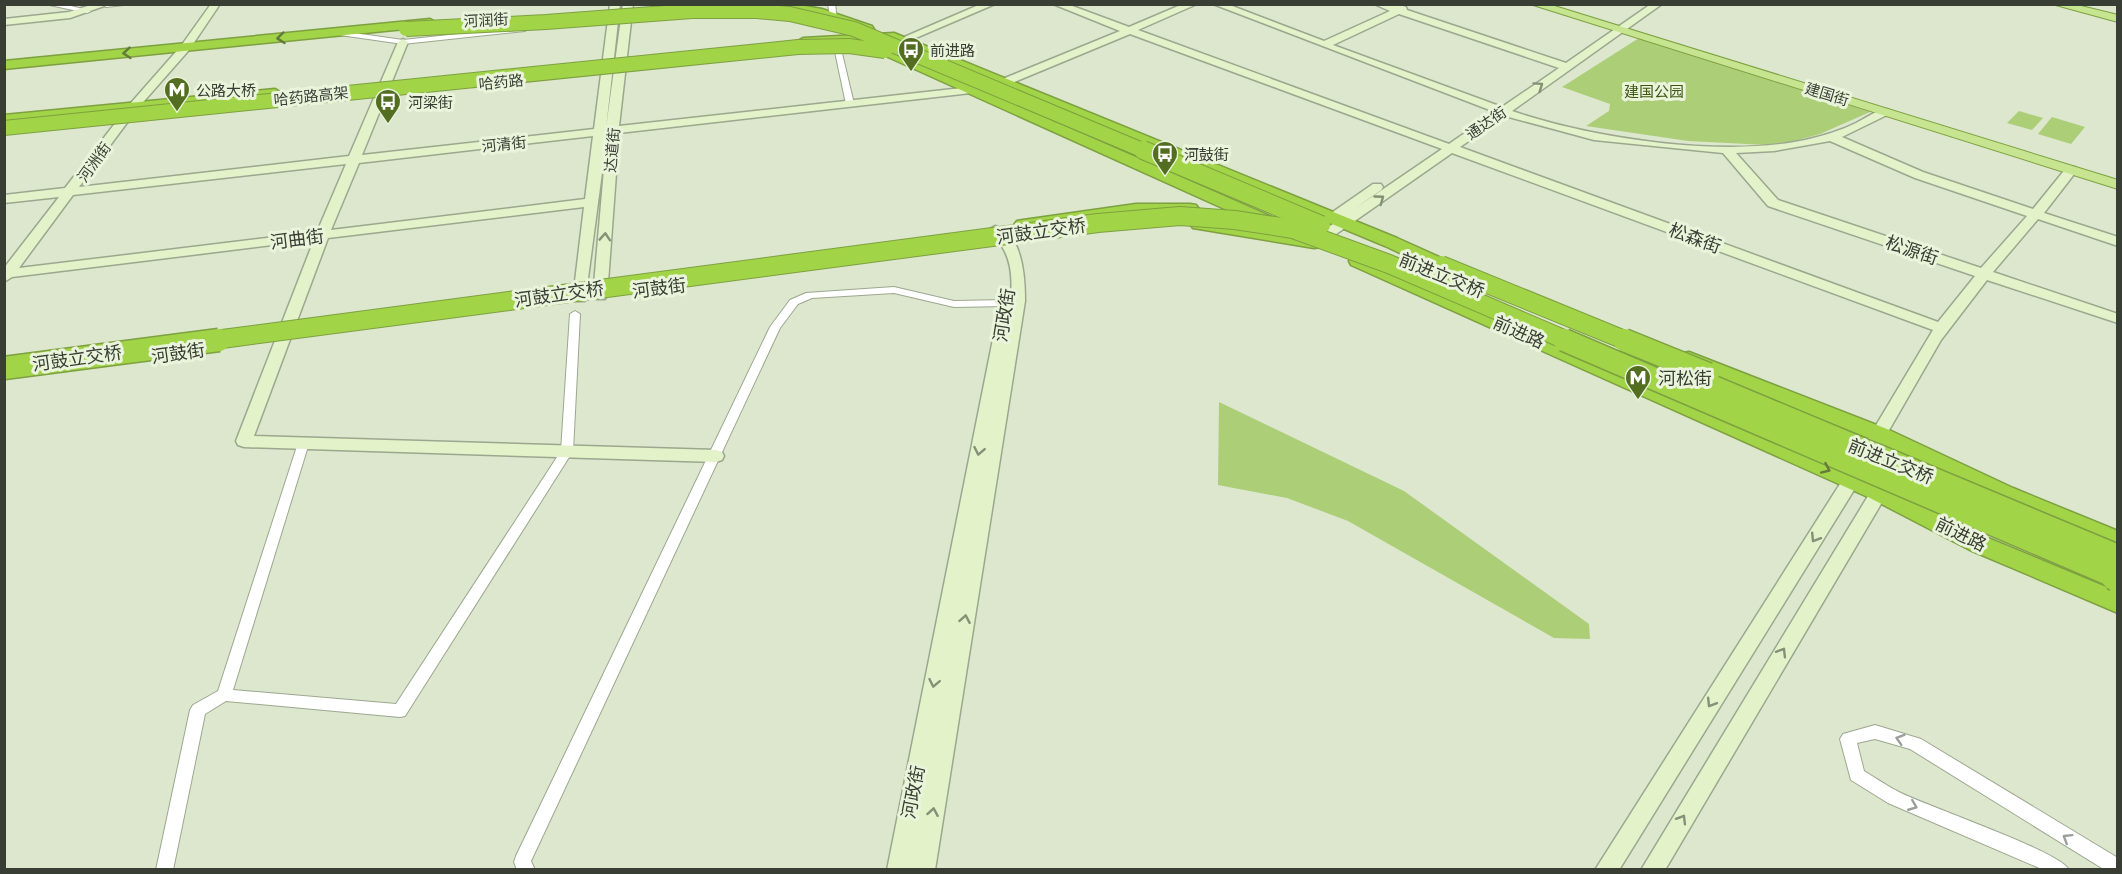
<svg xmlns="http://www.w3.org/2000/svg" width="2122" height="874" viewBox="0 0 2122 874" font-family="Quicksand,'Noto Sans SC',sans-serif">
<rect width="100%" height="100%" fill="#dce7ce"/>
<g fill="#abce77">
<path d="M 1639,38 L 1870,112 L 1820,134 L 1794,141 L 1767,145 L 1688,141 L 1586,126 L 1609,111 L 1610,104 L 1562,87 Z"/>
<path d="M 2019,111 L 2043,118 L 2032,130 L 2007,123 Z"/>
<path d="M 2052,117 L 2085,127 L 2071,144 L 2038,134 Z"/>
<path d="M 1219,402 L 1404,491 L 1589,624 L 1590,639 L 1554,638 L 1348,521 L 1287,498 L 1218,485 Z"/>
</g>
<g fill="none" stroke-linecap="round" stroke-linejoin="round">
<defs>
<g id="street">
<path d="M 45,4 L 63,4 L 91,11 L 87,13 Z"/>
<path d="M 103,4 L 132,4 L 106,7 Z"/>
<path d="M 828,4 L 835,4 L 837,19 L 830,17 Z"/>
<path d="M 522,27 L 526,29 L 525,31 L 403,44 L 340,35 L 336,33 L 340,31 L 403,40 Z"/>
<path d="M 834,47 L 841,49 L 854,104 L 853,106 L 846,104 Z"/>
<path d="M 894,287 L 954,301 L 1007,300 L 1012,303 L 1007,306 L 954,307 L 894,293 L 812,298 L 798,304 L 780,328 L 531,861 L 535,870 L 517,870 L 514,862 L 516,856 L 770,327 L 790,300 L 806,293 Z"/>
<path d="M 575,311 L 580,314 L 573,451 L 405,716 L 400,717 L 226,701 L 205,714 L 173,870 L 156,870 L 190,710 L 193,705 L 218,691 L 299,440 L 307,440 L 309,443 L 233,690 L 396,704 L 561,451 L 570,314 Z"/>
<path d="M 1875,725 L 1921,739 L 2118,858 L 2118,870 L 2105,870 L 1910,749 L 1875,739 L 1857,743 L 1864,771 C 1876,778 1887,786 1899,792 C 1926,806 2062,852 2069,870 L 2044,870 L 1888,803 L 1851,780 L 1840,739 L 1843,734 Z"/>
</g>
<g id="secondary">
<path d="M 94,4 L 110,4 L 70,18 L 4,25 L 4,19 L 69,12 Z"/>
<path d="M 211,4 L 220,4 L 189,50 L 138,108 L 79,187 L 349,156 L 398,42 L 403,39 L 408,42 L 362,155 L 594,129 L 610,4 L 620,4 L 606,128 L 623,4 L 633,4 L 619,126 L 971,87 L 1000,80 L 1120,31 L 1053,4 L 1067,4 L 1129,27 L 1183,4 L 1197,4 L 1138,30 L 1449,144 L 1495,112 L 1213,4 L 1227,4 L 1324,41 L 1390,11 L 1374,4 L 1403,6 L 1406,7 L 1407,10 L 1566,63 L 1651,4 L 1662,4 L 1512,111 C 1592,138 1721,158 1805,140 C 1822,136 1840,131 1856,123 C 1866,118 1875,111 1885,109 L 1889,110 L 1889,114 L 1842,137 L 1923,172 L 2033,209 L 2067,167 L 2075,167 L 2075,173 L 2044,213 L 2118,237 L 2118,246 L 2038,219 L 1993,272 L 2118,314 L 2118,323 L 1987,280 L 1941,340 L 1877,451 L 1865,451 L 1863,447 L 1933,330 L 1452,153 L 1319,246 L 1309,246 L 1307,243 L 1309,240 L 1336,222 L 1327,222 L 1325,219 L 1327,216 L 1373,184 L 1381,184 L 1383,187 L 1381,190 L 1354,209 L 1442,149 L 1130,34 L 1007,85 L 971,93 L 619,133 L 607,296 L 605,299 L 595,299 L 593,296 L 607,135 L 585,301 L 575,301 L 573,298 L 584,207 L 328,238 L 254,436 L 716,450 L 722,452 L 724,456 L 722,460 L 716,462 L 244,447 L 238,445 L 236,441 L 314,240 L 12,277 L 4,282 L 4,268 L 59,197 L 4,203 L 4,195 L 65,188 L 130,104 L 181,46 ZM 1399,14 L 1559,68 L 1502,107 L 1333,45 ZM 1505,116 L 1594,140 L 1723,153 L 1768,206 L 1975,276 L 1938,322 L 1460,147 ZM 593,136 L 585,199 L 331,230 L 359,163 ZM 1830,141 L 1915,178 L 2027,216 L 1981,268 L 1778,200 L 1736,153 L 1774,151 ZM 346,164 L 317,232 L 19,268 L 73,195 Z"/>
<path d="M 981,4 L 995,4 L 904,43 L 895,41 Z"/>
<path d="M 995,226 C 1023,233 1025,279 1025,301 L 935,870 L 911,870 L 925,790 L 911,870 L 887,870 L 995,329 L 997,326 L 1007,326 C 1011,300 1017,268 1001,245 C 998,239 992,235 988,230 Z"/>
<path d="M 1858,463 L 1864,465 L 1867,469 L 1619,870 L 1595,870 L 1852,465 Z"/>
<path d="M 1885,476 L 1891,478 L 1894,482 L 1665,870 L 1641,870 L 1879,478 Z"/>
</g>
<g id="primary">
<path d="M 1530,4 L 1548,4 L 2118,180 L 2118,189 Z"/>
<path d="M 2052,4 L 2073,4 L 2118,15 L 2118,22 Z"/>
</g>
<g id="highway">
<path d="M 793,4 L 822,9 L 872,26 L 874,29 L 867,33 L 815,16 L 769,9 L 762,5 Z"/>
<path d="M 430,19 L 437,23 L 435,26 L 4,69 L 4,61 Z"/>
<path d="M 894,33 L 1397,238 L 1448,261 L 1450,265 L 1448,269 L 1434,269 L 1385,246 L 892,41 L 874,42 L 1281,221 L 1284,225 L 1281,229 L 1269,229 L 857,43 L 803,46 L 796,42 L 803,38 Z"/>
<path d="M 275,89 L 283,94 L 280,97 L 4,125 L 4,115 Z"/>
<path d="M 1136,204 L 1190,204 L 1196,205 L 1199,209 L 1196,213 L 1190,214 L 1136,214 L 1023,230 L 1017,229 L 1014,225 L 1017,221 L 1023,220 Z"/>
<path d="M 1199,219 L 1314,238 L 1320,239 L 1323,243 L 1320,247 L 1314,248 L 1193,228 L 1190,224 L 1193,220 Z"/>
<path d="M 1358,255 L 1886,486 L 1988,538 L 2118,592 L 2118,613 L 1970,550 L 1870,498 L 1351,265 L 1349,261 L 1351,257 Z"/>
<path d="M 1689,352 L 1887,429 L 2013,488 L 2118,531 L 2118,550 L 1997,500 L 1871,439 L 1682,363 L 1679,358 L 1682,353 Z"/>
</g>
</defs>
<use href="#street" stroke="#9ca78f" stroke-width="2"/>
<use href="#secondary" stroke="#9ca78f" stroke-width="3"/>
<use href="#primary" stroke="#7da040" stroke-width="2"/>
<use href="#highway" stroke="#7da040" stroke-width="3"/>
<use href="#street" fill="#fff" fill-rule="evenodd"/>
<use href="#secondary" fill="#e3f2c8" fill-rule="evenodd"/>
<use href="#primary" fill="#c7e591" fill-rule="evenodd"/>
<use href="#highway" fill="#a2d447" fill-rule="evenodd"/>
<defs>
<g id="highway-bridge-far3">
<path d="M 406,29 L 546,22 L 692,11 L 757,11 L 790,14 L 854,29 L 1147,152"/>
<path d="M 4,128 L 798,47 L 849,46 L 885,51"/>
</g>
<g id="highway-bridge-far2">
<path d="M 1143,150 L 1321,225"/>
<path d="M 1441,265 L 1627,341"/>
<path d="M 207,341 L 1098,223 L 1180,216 L 1235,220 L 1293,229 L 1389,264 L 1568,341"/>
</g>
<g id="highway-bridge-far1">
<path d="M 1564,340 L 2118,578"/>
<path d="M 1624,340 L 1708,374"/>
<path d="M 4,368 L 219,340"/>
<path d="M 1687,376 L 2118,556"/>
</g>
<path id="highway-bridge" d="M 2115,576 L 2118,578"/>
</defs>
<use href="#highway-bridge-far3" stroke="#7da040" stroke-width="16" stroke-linecap="butt"/>
<use href="#highway-bridge-far2" stroke="#7da040" stroke-width="20" stroke-linecap="butt"/>
<use href="#highway-bridge-far1" stroke="#7da040" stroke-width="25" stroke-linecap="butt"/>
<use href="#highway-bridge" stroke="#7da040" stroke-width="31" stroke-linecap="butt"/>
<use href="#highway-bridge-far3" stroke="#a2d447" stroke-width="14"/>
<use href="#highway-bridge-far2" stroke="#a2d447" stroke-width="18"/>
<use href="#highway-bridge-far1" stroke="#a2d447" stroke-width="22"/>
<use href="#highway-bridge" stroke="#a2d447" stroke-width="28"/>
</g>
<defs><path id="oneway-chevron" d="M-2-3.5L2.5 0L-2 3.5" fill="none" stroke-width="1.6" stroke-linecap="round" stroke-linejoin="round" transform="scale(1.5)"/></defs>
<g stroke="#637a3c">
<use href="#oneway-chevron" transform="translate(281 38) rotate(174)"/>
<use href="#oneway-chevron" transform="translate(127 53) rotate(175)"/>
<use href="#oneway-chevron" transform="translate(1826 469) rotate(24)"/>
</g>
<g stroke="#868f77">
<use href="#oneway-chevron" transform="translate(1539 86) rotate(-35)"/>
<use href="#oneway-chevron" transform="translate(1380 199) rotate(-36)"/>
<use href="#oneway-chevron" transform="translate(605 237) rotate(-86)"/>
<use href="#oneway-chevron" transform="translate(979 451) rotate(101)"/>
<use href="#oneway-chevron" transform="translate(1815 538) rotate(122)"/>
<use href="#oneway-chevron" transform="translate(965 619) rotate(-80)"/>
<use href="#oneway-chevron" transform="translate(1782 652) rotate(-59)"/>
<use href="#oneway-chevron" transform="translate(934 683) rotate(101)"/>
<use href="#oneway-chevron" transform="translate(1711 703) rotate(122)"/>
<use href="#oneway-chevron" transform="translate(933 812) rotate(-80)"/>
<use href="#oneway-chevron" transform="translate(1682 819) rotate(-59)"/>
</g>
<g stroke="#9c9e9a">
<use href="#oneway-chevron" transform="translate(1900 739) rotate(-163)"/>
<use href="#oneway-chevron" transform="translate(1913 806) rotate(22)"/>
<use href="#oneway-chevron" transform="translate(2067 838) rotate(-148)"/>
</g>
<defs>
<symbol id="bus-pin" viewBox="-11 -11 22 30"><path d="M0 17L-7.5 6A9.5 9.5 0 1 1 7.5 6Z" fill="#536e21" stroke="#e9f4db"/><path d="M-5-6H5V4H4V6H2V4H-2V6H-4V4H-5ZM-3.5-4V0h7V-4ZM-3.5 1.2v1.5H-2V1.2ZM2 1.2v1.5H3.5V1.2Z" fill="#fff"/></symbol>
<symbol id="metro-pin" viewBox="-11 -11 22 30"><path d="M0 17L-7.5 6A9.5 9.5 0 1 1 7.5 6Z" fill="#536e21" stroke="#e9f4db"/><path d="M-5.5 5V-5H-3L0 0L3-5H5.5V5H3V-.5L0 4L-3-.5V5Z" fill="#fff"/></symbol>
</defs>
<g fill-rule="evenodd">
<use href="#bus-pin" x="896" y="35" width="30" height="40"/>
<use href="#metro-pin" x="162" y="75" width="30" height="40"/>
<use href="#bus-pin" x="373" y="87" width="30" height="40"/>
<use href="#bus-pin" x="1150" y="139" width="30" height="40"/>
<use href="#metro-pin" x="1623" y="363" width="30" height="40"/>
</g>
<g text-anchor="middle" dominant-baseline="central" stroke-width="6" stroke-linejoin="round" paint-order="stroke">
<g font-size="15" fill="#393e34" stroke="#e9f4db">
<text transform="translate(486 20) rotate(-3)">河润街</text>
<text transform="translate(501 82) rotate(-6)">哈药路</text>
<text transform="translate(1827 94) rotate(17)">建国街</text>
<text transform="translate(311 96) rotate(-6)">哈药路高架</text>
<text transform="translate(1486 123) rotate(-34)">通达街</text>
<text transform="translate(504 144) rotate(-6)">河清街</text>
<text transform="translate(612 150) rotate(-85)">达道街</text>
<text transform="translate(94 162) rotate(-54)">河洲街</text>
</g>
<g font-size="15" fill="#393e34" stroke="#e9f4db" text-anchor="start">
<text x="930" y="50">前进路</text>
<text x="196" y="90">公路大桥</text>
<text x="408" y="102">河梁街</text>
<text x="1184" y="154">河鼓街</text>
</g>
<g font-size="15" fill="#3f5613" stroke="#e9f4db">
<text x="1654" y="91">建国公园</text>
</g>
<g font-size="18" fill="#393e34" stroke="#e9f4db">
<text transform="translate(1041 231) rotate(-8)">河鼓立交桥</text>
<text transform="translate(1695 238) rotate(20)">松森街</text>
<text transform="translate(297 239) rotate(-7)">河曲街</text>
<text transform="translate(1912 250) rotate(19)">松源街</text>
<text transform="translate(1442 275) rotate(22)">前进立交桥</text>
<text transform="translate(659 288) rotate(-7)">河鼓街</text>
<text transform="translate(559 294) rotate(-8)">河鼓立交桥</text>
<text transform="translate(1004 315) rotate(-81)">河政街</text>
<text transform="translate(1519 332) rotate(24)">前进路</text>
<text transform="translate(178 353) rotate(-8)">河鼓街</text>
<text transform="translate(77 358) rotate(-8)">河鼓立交桥</text>
<text transform="translate(1891 461) rotate(22)">前进立交桥</text>
<text transform="translate(1961 534) rotate(26)">前进路</text>
<text transform="translate(913 792) rotate(-79)">河政街</text>
</g>
<g font-size="18" fill="#393e34" stroke="#e9f4db" text-anchor="start">
<text x="1658" y="378">河松街</text>
</g>
</g>
<rect width="2122" height="874" fill="none" stroke="#393e34" stroke-width="12"/>
</svg>
